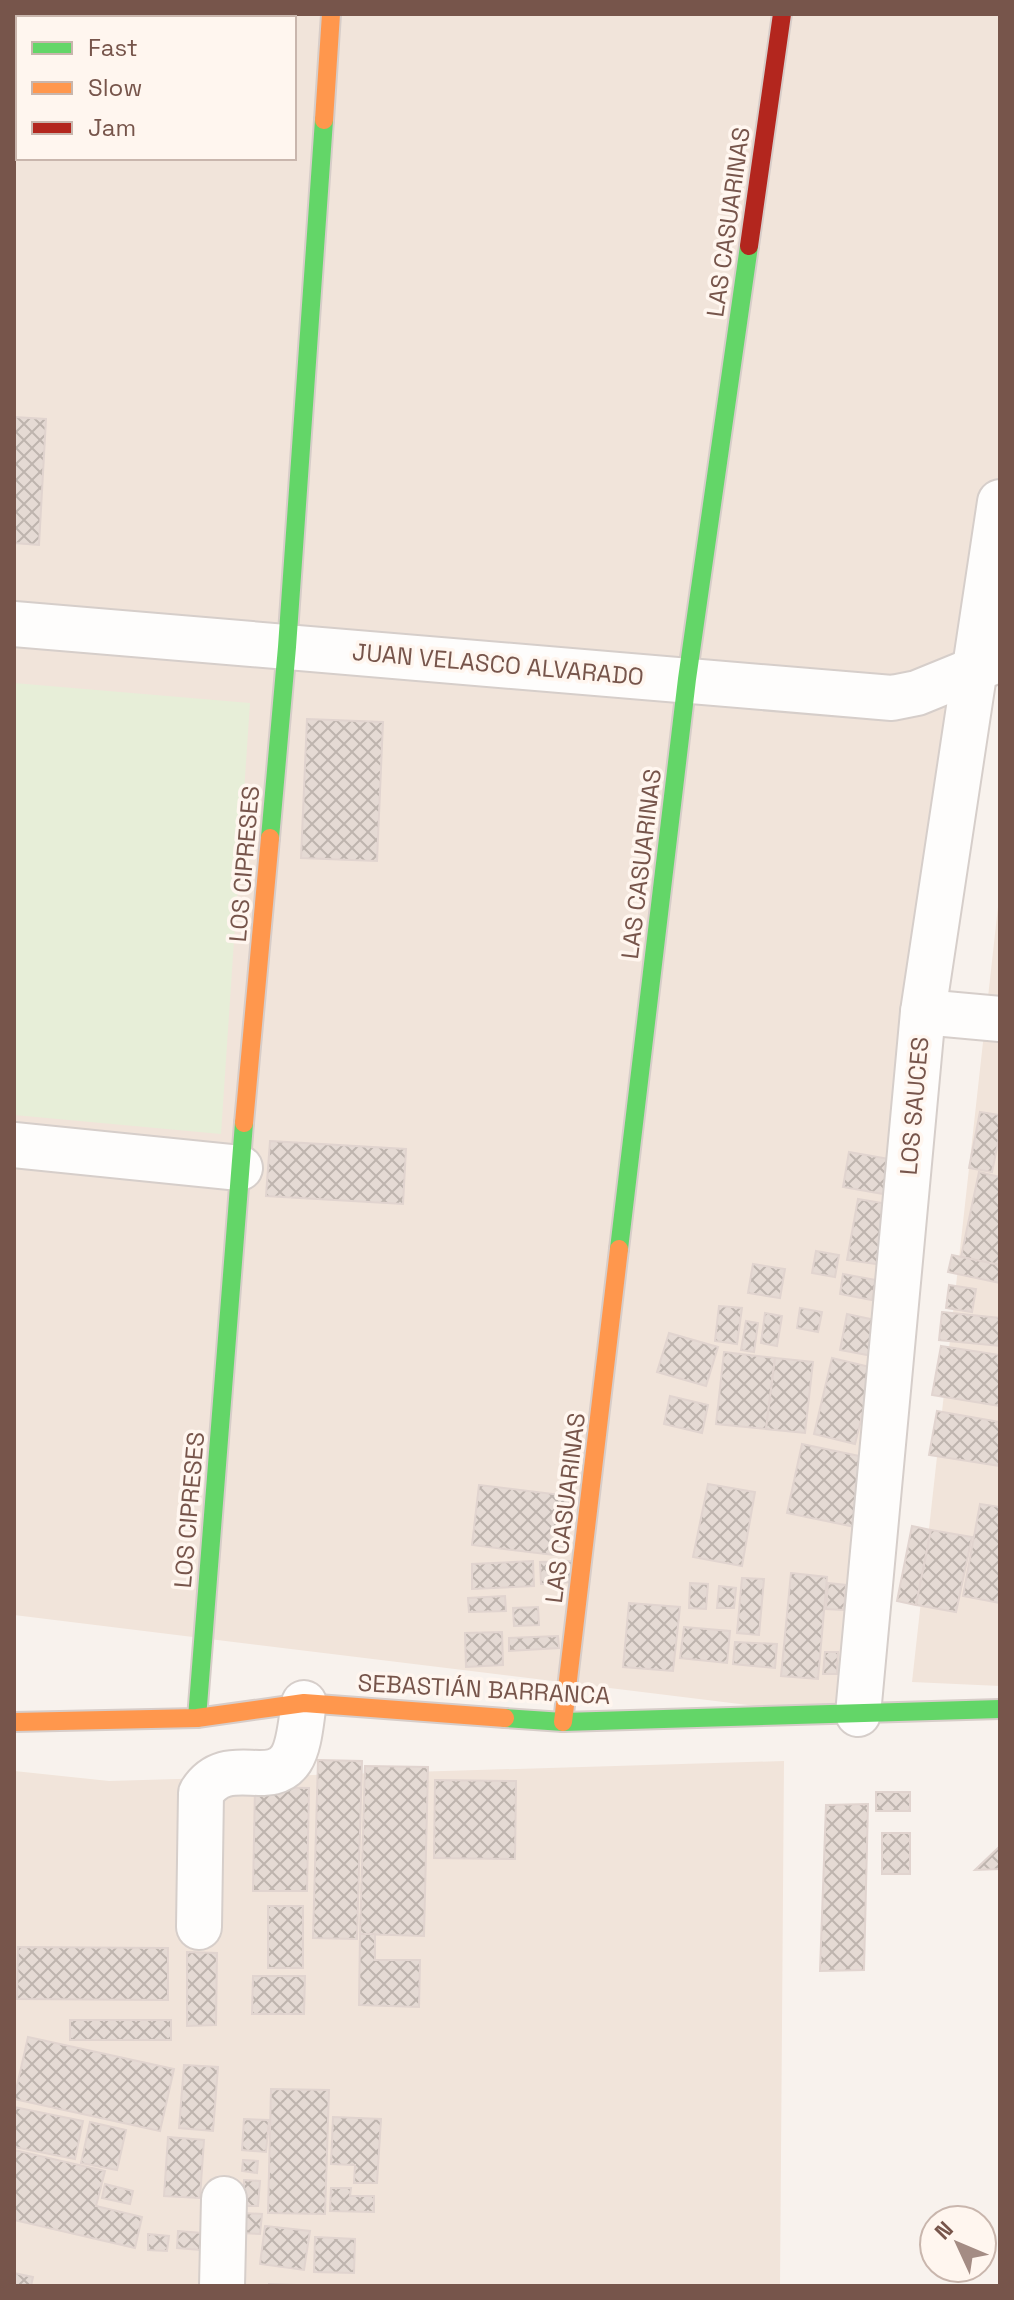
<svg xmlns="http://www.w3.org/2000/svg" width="1014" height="2300" viewBox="0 0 1014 2300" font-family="'Space Grotesk',sans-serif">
<defs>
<pattern id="building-cross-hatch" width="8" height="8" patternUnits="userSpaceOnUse" patternTransform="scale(2)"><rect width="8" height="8" fill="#e5dad4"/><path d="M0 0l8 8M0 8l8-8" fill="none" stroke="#beb4ae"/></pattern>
</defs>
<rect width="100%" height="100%" fill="#f8f2ed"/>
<g fill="#f1e4da" fill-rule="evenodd">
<path d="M 14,14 L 1000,14 L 1000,473 L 895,1160 L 854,1718 L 14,1615 ZM 18,18 L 294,18 L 294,158 L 18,158 Z"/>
<path d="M 1000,889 L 1000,1686 L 912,1682 Z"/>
<path d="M 784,1761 L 780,2286 L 14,2286 L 14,1771 L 109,1781 Z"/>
</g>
<path fill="#e7eed8" d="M 14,683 L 250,703 L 221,1134 L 14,1115 Z"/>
<g fill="url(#building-cross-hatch)" stroke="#e1d4cf" stroke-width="2">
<path d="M 14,417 L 46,419 L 39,545 L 14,543 Z"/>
<path d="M 307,719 L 383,722 L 377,861 L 301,858 Z"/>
<path d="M 980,1112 L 1000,1115 L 1000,1133 L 992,1172 L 969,1168 Z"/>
<path d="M 270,1141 L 406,1149 L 403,1204 L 266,1196 Z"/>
<path d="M 849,1152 L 895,1160 L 889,1195 L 843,1187 Z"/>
<path d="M 979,1172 L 1000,1177 L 1000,1265 L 961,1257 Z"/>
<path d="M 858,1199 L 894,1205 L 882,1265 L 847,1260 Z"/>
<path d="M 816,1251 L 839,1255 L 835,1277 L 812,1273 Z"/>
<path d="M 952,1255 L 1000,1265 L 1000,1283 L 948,1272 Z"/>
<path d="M 753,1264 L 785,1269 L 780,1298 L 748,1293 Z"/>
<path d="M 843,1274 L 876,1280 L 872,1300 L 840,1294 Z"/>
<path d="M 949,1285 L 976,1289 L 972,1312 L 946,1308 Z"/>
<path d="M 719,1306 L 742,1308 L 737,1344 L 715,1341 Z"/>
<path d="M 800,1308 L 822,1312 L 818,1332 L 797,1328 Z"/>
<path d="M 942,1312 L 1000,1318 L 1000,1346 L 939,1340 Z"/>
<path d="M 765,1313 L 782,1316 L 777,1346 L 761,1343 Z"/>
<path d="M 847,1314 L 880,1321 L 873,1356 L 840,1350 Z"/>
<path d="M 746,1321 L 758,1323 L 754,1352 L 741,1350 Z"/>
<path d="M 669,1333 L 718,1347 L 706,1386 L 657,1372 Z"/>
<path d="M 941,1346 L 1000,1355 L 1000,1406 L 932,1395 Z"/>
<path d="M 724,1352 L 775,1358 L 766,1429 L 716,1424 Z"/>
<path d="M 775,1358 L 813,1362 L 805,1433 L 766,1429 Z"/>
<path d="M 832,1358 L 874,1368 L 855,1444 L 814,1434 Z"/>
<path d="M 670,1396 L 708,1405 L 702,1433 L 664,1424 Z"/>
<path d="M 937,1411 L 1000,1422 L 1000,1466 L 929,1455 Z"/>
<path d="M 802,1444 L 869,1458 L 855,1527 L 787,1513 Z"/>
<path d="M 708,1484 L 755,1492 L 742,1566 L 693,1557 Z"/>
<path d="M 479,1485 L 570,1496 L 562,1556 L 472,1545 Z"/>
<path d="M 980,1504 L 1000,1507 L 1000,1603 L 963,1596 Z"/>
<path d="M 912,1526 L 931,1530 L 916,1605 L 897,1601 Z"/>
<path d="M 931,1530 L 972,1537 L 956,1612 L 916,1605 Z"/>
<path d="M 533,1561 L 534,1586 L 472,1589 L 472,1564 Z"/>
<path d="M 573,1561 L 573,1582 L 541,1584 L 540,1562 Z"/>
<path d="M 791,1573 L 827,1577 L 818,1679 L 781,1676 Z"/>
<path d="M 742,1578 L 764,1579 L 759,1635 L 737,1633 Z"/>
<path d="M 690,1583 L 708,1584 L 706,1609 L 689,1608 Z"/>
<path d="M 828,1583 L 846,1585 L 844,1610 L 826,1609 Z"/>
<path d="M 719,1586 L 736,1588 L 734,1608 L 717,1608 Z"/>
<path d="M 505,1596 L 506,1611 L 469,1612 L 468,1598 Z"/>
<path d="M 629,1603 L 680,1607 L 673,1671 L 623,1667 Z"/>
<path d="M 538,1607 L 539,1625 L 514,1626 L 513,1608 Z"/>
<path d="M 684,1627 L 730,1631 L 727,1663 L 680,1658 Z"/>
<path d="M 502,1632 L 503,1665 L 466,1667 L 465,1633 Z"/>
<path d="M 558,1636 L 559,1648 L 509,1651 L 509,1638 Z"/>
<path d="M 735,1642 L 777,1644 L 775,1668 L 733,1664 Z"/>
<path d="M 825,1652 L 838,1652 L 837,1674 L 823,1674 Z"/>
<path d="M 318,1760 L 362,1761 L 357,1939 L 313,1938 Z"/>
<path d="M 365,1766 L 428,1767 L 424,1936 L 360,1934 Z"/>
<path d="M 435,1780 L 516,1781 L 515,1859 L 434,1858 Z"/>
<path d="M 255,1787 L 309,1788 L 307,1891 L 253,1891 Z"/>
<rect x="876" y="1792" width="34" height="19"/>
<path d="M 868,1804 L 864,1970 L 820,1971 L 826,1805 Z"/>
<rect x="882" y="1833" width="28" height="41"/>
<path d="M 1000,1846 L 1000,1869 L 975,1870 Z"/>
<rect x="268" y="1906" width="35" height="62"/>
<path d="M 360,1934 L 375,1934 L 375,1960 L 420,1960 L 419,2007 L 359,2005 Z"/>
<path d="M 18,1947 L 168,1948 L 168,2000 L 17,1999 Z"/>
<path d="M 187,1952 L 217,1953 L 216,2025 L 187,2026 Z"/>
<path d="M 253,1976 L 305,1976 L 304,2014 L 252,2014 Z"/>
<rect x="70" y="2020" width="101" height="20"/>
<path d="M 28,2037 L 174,2069 L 160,2131 L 14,2099 Z"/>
<path d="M 184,2065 L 218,2067 L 213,2131 L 179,2128 Z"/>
<path d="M 271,2089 L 329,2090 L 325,2214 L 268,2213 Z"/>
<path d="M 14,2107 L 83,2121 L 75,2159 L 14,2147 Z"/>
<path d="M 333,2117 L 381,2119 L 377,2183 L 354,2183 L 355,2165 L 331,2164 Z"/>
<path d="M 244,2119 L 269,2120 L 266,2152 L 242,2150 Z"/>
<path d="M 90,2122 L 126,2130 L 117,2170 L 81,2163 Z"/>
<path d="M 168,2137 L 204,2140 L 200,2198 L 164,2196 Z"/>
<path d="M 14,2150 L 105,2171 L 96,2206 L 142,2217 L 135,2248 L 14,2220 Z"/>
<path d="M 243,2160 L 258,2161 L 257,2173 L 242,2171 Z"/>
<path d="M 244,2180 L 260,2181 L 258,2206 L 243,2206 Z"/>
<path d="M 105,2184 L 133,2191 L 130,2204 L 102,2198 Z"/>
<path d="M 331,2188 L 351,2188 L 350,2196 L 374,2196 L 374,2212 L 330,2211 Z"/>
<path d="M 242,2213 L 262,2214 L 260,2234 L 241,2233 Z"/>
<path d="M 265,2226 L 310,2231 L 304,2270 L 260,2264 Z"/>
<path d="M 178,2231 L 214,2234 L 213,2251 L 177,2248 Z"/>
<path d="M 148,2234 L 169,2236 L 167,2251 L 148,2250 Z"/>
<path d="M 315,2237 L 355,2239 L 354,2273 L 314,2272 Z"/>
<path d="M 14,2273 L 33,2277 L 31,2286 L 14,2286 Z"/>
<path d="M 269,2284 L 324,2286 L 269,2286 Z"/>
</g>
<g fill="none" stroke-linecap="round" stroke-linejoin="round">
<defs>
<g id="street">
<path d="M 14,624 L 892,698 L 917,693 L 998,660"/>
<path d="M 923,1012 L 1000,1019"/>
<path d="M 14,1145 L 240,1168"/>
<path d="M 858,1714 L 923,1012 L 1000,502"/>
<path d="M 199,1927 L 201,1793 C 227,1752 270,1791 291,1759 C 300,1745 301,1719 304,1703"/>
<path d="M 222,2286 L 224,2199"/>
</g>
<g id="fast">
<path d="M 270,838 L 287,647 L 324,120"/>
<path d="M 619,1249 L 687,679 L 749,246"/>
<path d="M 197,1718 L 244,1123"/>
<path d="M 505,1718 L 563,1722 L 1000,1709"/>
</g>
<g id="slow">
<path d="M 324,120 L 331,14"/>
<path d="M 244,1123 L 270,838"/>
<path d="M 14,1722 L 197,1718 L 304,1703 L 505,1718"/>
<path d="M 563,1722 L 619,1249"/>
</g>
<path id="jam" d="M 749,246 L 782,14"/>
</defs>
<use href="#street" stroke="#d6ceca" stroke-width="48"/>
<use href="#fast" stroke="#d7cdc9" stroke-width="22"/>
<use href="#slow" stroke="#d7cdc9" stroke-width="22"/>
<use href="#jam" stroke="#d7cdc9" stroke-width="22"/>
<use href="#street" stroke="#fefdfc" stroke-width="44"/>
<use href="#fast" stroke="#63d668" stroke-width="18"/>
<use href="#slow" stroke="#ff974d" stroke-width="18"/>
<use href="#jam" stroke="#b3261e" stroke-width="18"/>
</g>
<g text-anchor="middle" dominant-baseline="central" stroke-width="7" stroke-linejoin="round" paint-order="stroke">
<g font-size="24" fill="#77554b" stroke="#fff6ef">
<text transform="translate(728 222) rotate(-82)">LAS CASUARINAS</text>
<text transform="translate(498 664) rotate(5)">JUAN VELASCO ALVARADO</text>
<text transform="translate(244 864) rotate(-85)">LOS CIPRESES</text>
<text transform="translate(641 864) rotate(-83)">LAS CASUARINAS</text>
<text transform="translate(914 1106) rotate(-85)">LOS SAUCES</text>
<text transform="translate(565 1508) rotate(-83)">LAS CASUARINAS</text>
<text transform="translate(189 1510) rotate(-85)">LOS CIPRESES</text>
<text transform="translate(484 1689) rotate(3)">SEBASTIÁN BARRANCA</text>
</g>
</g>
<rect width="1014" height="2300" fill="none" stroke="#77554b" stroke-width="32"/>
<rect x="16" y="16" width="280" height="144" fill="#fff6ef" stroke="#c9b6ad" stroke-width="2"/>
<rect x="32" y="42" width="40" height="12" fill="#63d668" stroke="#c9b6ad" stroke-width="2"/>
<text x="88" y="56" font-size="24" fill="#77554b">Fast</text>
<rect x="32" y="82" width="40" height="12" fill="#ff974d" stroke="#c9b6ad" stroke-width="2"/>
<text x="88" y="96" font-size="24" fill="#77554b">Slow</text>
<rect x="32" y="122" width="40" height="12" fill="#b3261e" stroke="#c9b6ad" stroke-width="2"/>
<text x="88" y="136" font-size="24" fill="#77554b">Jam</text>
<g transform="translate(958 2244) rotate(314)"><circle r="38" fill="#fff6ef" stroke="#c9b6ad" stroke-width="2"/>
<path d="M0-6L14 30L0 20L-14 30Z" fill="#a48c84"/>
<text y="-12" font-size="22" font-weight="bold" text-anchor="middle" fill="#77554b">N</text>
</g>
</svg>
